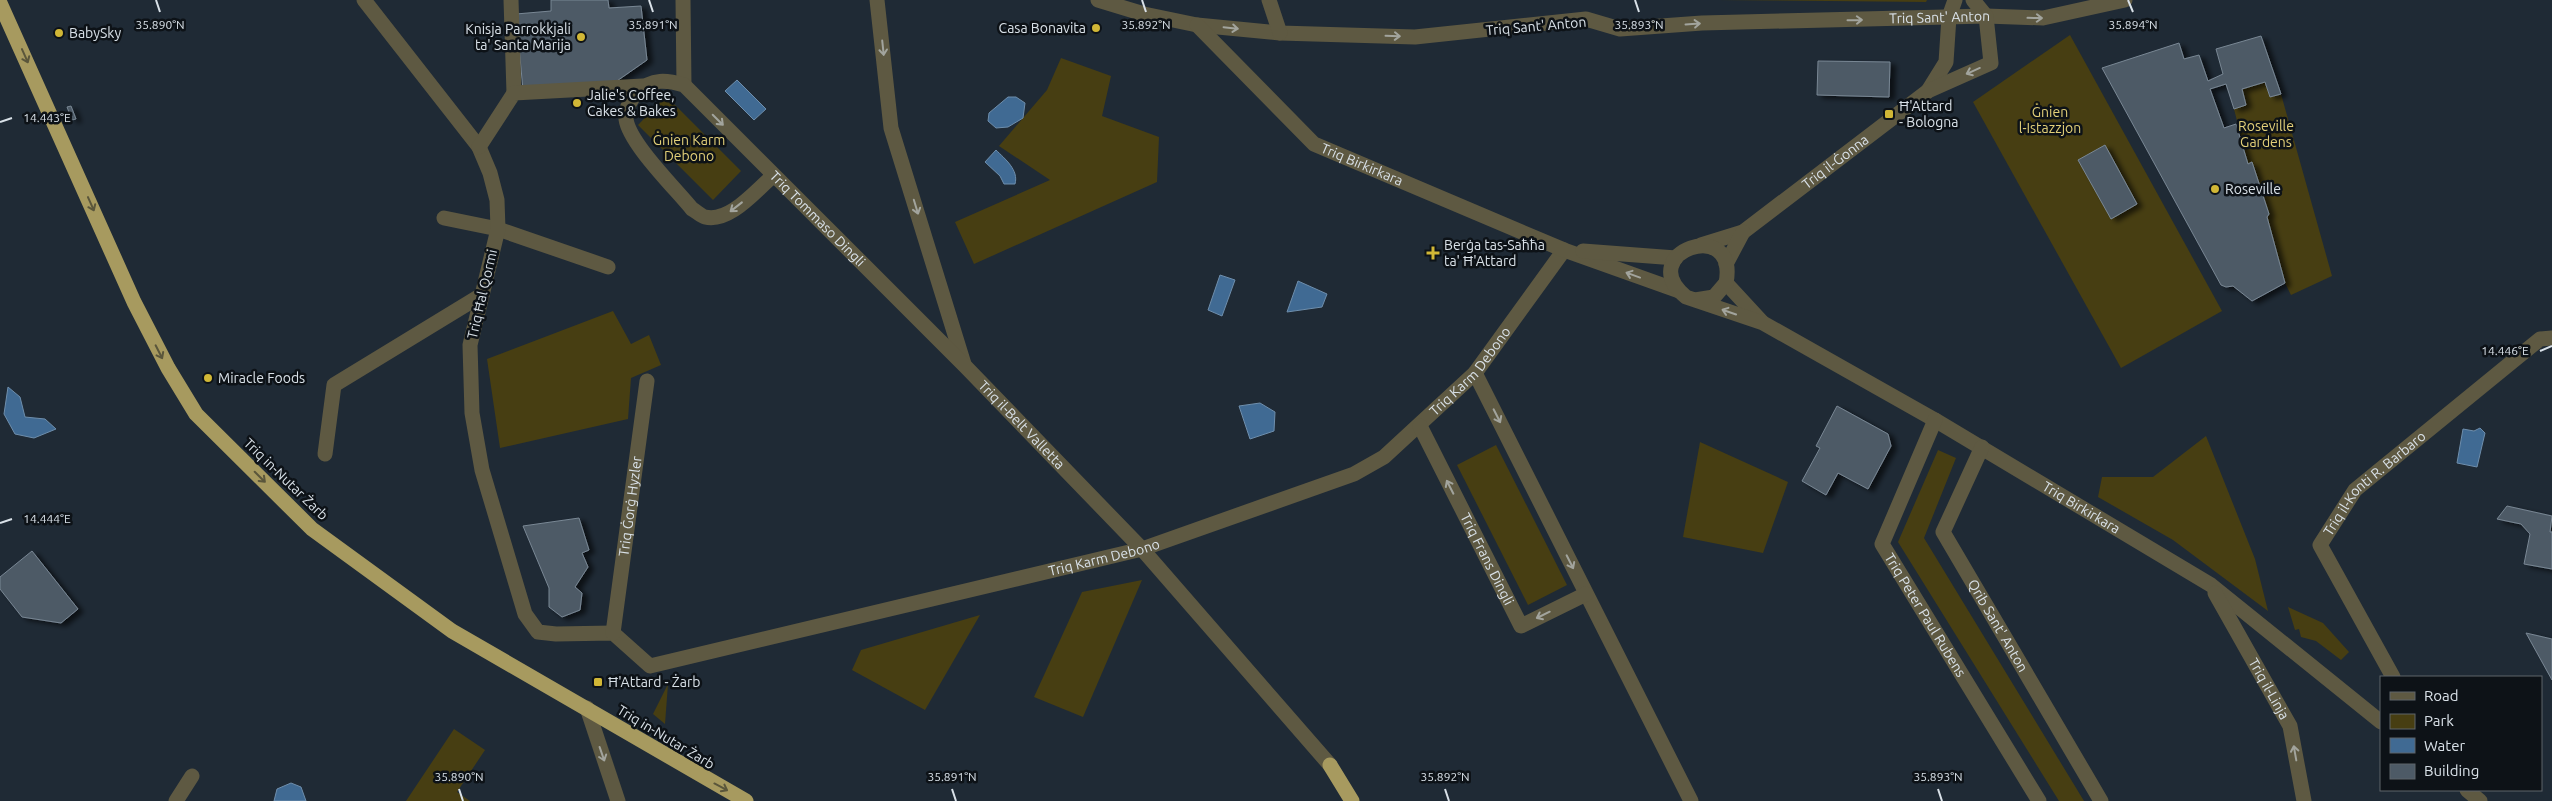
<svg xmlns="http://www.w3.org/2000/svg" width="2552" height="801" viewBox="0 0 2552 801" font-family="Ubuntu,sans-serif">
<defs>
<filter id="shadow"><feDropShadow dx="5.5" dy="3" stdDeviation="2.5" flood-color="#0009"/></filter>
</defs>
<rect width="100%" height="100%" fill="#1f2a35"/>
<g fill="#473e12">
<path d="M 1718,0 L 1927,0 L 1926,2 Z"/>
<path d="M 2070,35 L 2222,311 L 2121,368 L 1973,102 Z"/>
<path d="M 1061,58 L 1111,76 L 1102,116 L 1159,137 L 1157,182 L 974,264 L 955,222 L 1050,180 L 999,146 L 1047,90 Z"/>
<path d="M 2265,82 L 2270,97 L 2281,94 L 2332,276 L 2291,295 L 2285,283 L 2267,217 L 2269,214 L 2252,162 L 2248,164 L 2234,109 L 2246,104 L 2242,89 Z"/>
<path d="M 666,96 L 741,171 L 713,200 L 638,125 Z"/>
<path d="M 613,311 L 631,344 L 649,335 L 661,365 L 631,378 L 628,419 L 500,448 L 487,359 Z"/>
<path d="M 2206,436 L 2255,559 L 2268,611 L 2173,540 L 2098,497 L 2102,477 L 2153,477 Z"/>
<path d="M 1700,442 L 1788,482 L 1763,553 L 1683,537 Z"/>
<path d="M 1496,445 L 1567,585 L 1528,605 L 1457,465 Z"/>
<path d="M 1938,450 L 1956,458 L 1924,538 L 2084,801 L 2059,801 L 1898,542 Z"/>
<path d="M 1142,580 L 1083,717 L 1034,697 L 1082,592 Z"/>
<path d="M 2288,607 L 2323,623 L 2349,652 L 2341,660 L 2316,641 L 2301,637 L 2299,629 L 2295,630 Z"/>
<path d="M 980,615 L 925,710 L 852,670 L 861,650 Z"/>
<path d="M 668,684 L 665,724 L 653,714 Z"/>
<path d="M 454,729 L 485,750 L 457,792 L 470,801 L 406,801 Z"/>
</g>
<g fill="#406a93" stroke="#6e8eac">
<path d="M 737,80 L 766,109 L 754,120 L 725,91 Z"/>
<path d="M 1008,97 L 1016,97 L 1025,103 L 1023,118 L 1008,127 L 996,128 L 988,121 L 989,113 Z"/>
<path d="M 996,150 C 1005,159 1019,170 1015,184 L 1004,184 L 1000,176 L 985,162 Z"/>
<path d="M 1220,275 L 1235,280 L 1222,316 L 1208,310 Z"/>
<path d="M 1298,281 L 1327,294 L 1322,307 L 1287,312 Z"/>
<path d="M 8,387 L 20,397 L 25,417 L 45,419 L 56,429 L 34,438 L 15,434 L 4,414 Z"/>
<path d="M 1260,403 L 1275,412 L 1274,431 L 1250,439 L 1239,406 Z"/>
<path d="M 2480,428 L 2485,433 L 2477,467 L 2457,463 L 2463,429 L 2474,431 Z"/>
<path d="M 291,783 L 301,787 L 306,801 L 274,801 L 277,789 Z"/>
</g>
<g fill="#4d5a66" stroke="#798794" filter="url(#shadow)">
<path d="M 551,0 L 608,0 L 609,8 L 641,6 L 647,60 L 614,83 L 523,90 L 516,14 L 551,11 Z"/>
<path d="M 2261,36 L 2281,94 L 2270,97 L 2265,82 L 2242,89 L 2246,105 L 2234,109 L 2226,84 L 2210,89 L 2224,128 L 2236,124 L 2248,164 L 2252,162 L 2269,214 L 2267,217 L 2285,283 L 2252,301 L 2233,286 L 2226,287 L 2221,285 L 2102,68 L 2179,43 L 2184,59 L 2199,55 L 2208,81 L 2223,74 L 2216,49 Z"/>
<path d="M 1818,61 L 1890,62 L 1889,97 L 1817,95 Z"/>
<path d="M 71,106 L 76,119 L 72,120 L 67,107 Z"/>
<path d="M 2105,145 L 2137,204 L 2111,219 L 2078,160 Z"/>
<path d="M 1837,406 L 1888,434 L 1891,446 L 1868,489 L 1838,473 L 1826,495 L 1802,481 L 1820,448 L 1816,446 Z"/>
<path d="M 2507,506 L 2552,516 L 2550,532 L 2552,532 L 2552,569 L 2524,564 L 2530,534 L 2521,524 L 2497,519 Z"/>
<path d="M 579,518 L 589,550 L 582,553 L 588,567 L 575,587 L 582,593 L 580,610 L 562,617 L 549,607 L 549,588 L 523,526 Z"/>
<path d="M 32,551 L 78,609 L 61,623 L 22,617 L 0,589 L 0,577 Z"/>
<path d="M 2526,633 L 2552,639 L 2552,680 Z"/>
</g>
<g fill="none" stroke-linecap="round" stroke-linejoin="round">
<g stroke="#5e5942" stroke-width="15">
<path d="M 511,0 L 514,93"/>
<path d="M 444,218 L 498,229 L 608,267"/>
<path d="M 325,454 L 334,385 L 480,296"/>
<path d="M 176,801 L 192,776"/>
</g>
<g stroke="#5e5942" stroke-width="15">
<path id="s1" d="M 364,0 L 479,147 L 490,173 L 497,200 L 498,229 L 470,345 L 472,413 L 482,470 L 525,614 L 538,632 L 556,634 L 613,633 L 650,666 L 1142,549 L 1354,474 L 1384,457 L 1475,373 L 1564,250"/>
<path d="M 683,0 L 684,85"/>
<path d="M 877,0 L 891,128 L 964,364"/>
<path id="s2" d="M 1098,0 L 1144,14 L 1197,25 L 1280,33 L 1415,37 L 1586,19 L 1620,29 L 1702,23 L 1986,16 L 2043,18 L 2125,0"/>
<path d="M 1269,0 L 1280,33"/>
<path d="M 1973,0 L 1986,16"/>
<path id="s3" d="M 1197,25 L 1314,144 L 1564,250 L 1679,291"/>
<path d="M 1928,91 L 1946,62 L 1949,17 L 1955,0"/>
<path d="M 479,147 L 514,93 L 643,86"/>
<path id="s4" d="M 773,176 C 756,190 730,223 705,217 C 701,216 696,211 692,209 C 675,188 629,143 626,119 C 625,109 631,98 638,92 C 652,78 667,80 684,85 L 965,366 L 1142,549 L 1330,765"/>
<path id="s5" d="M 1701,245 L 1743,232 L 1928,91 L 1991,63 L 1986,16"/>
<path d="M 1583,251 L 1676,258"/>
<path d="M 1726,264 L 1743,232"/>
<path d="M 1726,283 L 1762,322"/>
<path id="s6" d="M 1695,300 L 1714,297 L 1726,283 C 1739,215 1632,253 1686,297 L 1763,323 L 1935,420 L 2211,585 L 2381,722"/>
<path d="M 1475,373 L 1691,801"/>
<path id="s7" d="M 1935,420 L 1882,544 L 2039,801"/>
<path id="s8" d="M 1420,426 L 1521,626 L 1586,594"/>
<path id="s9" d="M 1982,447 L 1943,532 L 2101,801"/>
<path id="s10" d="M 2215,593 L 2290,726 L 2304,801"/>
<path id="s11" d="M 613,633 L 647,381"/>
<path id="s12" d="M 2393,677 L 2320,545 L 2355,490 L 2540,339 L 2552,338"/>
<path d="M 587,708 L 618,801"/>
<path d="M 2467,790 L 2480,801"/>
</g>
<g stroke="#a79a5f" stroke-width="15">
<path d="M 0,3 L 134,302 L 168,368 L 196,414 L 312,529 L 452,631 L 746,801"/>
<path d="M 1330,765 L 1352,801"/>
</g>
</g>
<defs><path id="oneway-shaft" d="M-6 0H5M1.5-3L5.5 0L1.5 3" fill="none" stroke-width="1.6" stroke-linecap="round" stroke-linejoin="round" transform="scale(1.25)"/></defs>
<g stroke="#a2a49d">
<use href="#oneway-shaft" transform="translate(2035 18) rotate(1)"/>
<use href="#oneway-shaft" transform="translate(1855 20) rotate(-1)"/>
<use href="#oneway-shaft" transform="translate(1693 24) rotate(-4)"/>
<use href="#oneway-shaft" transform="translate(1231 28) rotate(6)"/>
<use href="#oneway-shaft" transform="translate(1393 36) rotate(2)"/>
<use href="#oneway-shaft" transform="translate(883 48) rotate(84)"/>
<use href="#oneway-shaft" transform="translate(1973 71) rotate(156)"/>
<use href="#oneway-shaft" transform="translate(718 120) rotate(45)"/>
<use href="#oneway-shaft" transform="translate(736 207) rotate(142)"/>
<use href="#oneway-shaft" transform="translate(916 207) rotate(73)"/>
<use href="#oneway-shaft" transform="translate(1633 275) rotate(-160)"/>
<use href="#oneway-shaft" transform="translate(1729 312) rotate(-161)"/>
<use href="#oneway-shaft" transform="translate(1497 416) rotate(63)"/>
<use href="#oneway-shaft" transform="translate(1450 487) rotate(-117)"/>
<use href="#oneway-shaft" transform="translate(1570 562) rotate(63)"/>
<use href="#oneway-shaft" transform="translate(1543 615) rotate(154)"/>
<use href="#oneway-shaft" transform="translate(2295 753) rotate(-100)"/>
<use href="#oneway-shaft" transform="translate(602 754) rotate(71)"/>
</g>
<g stroke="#5a563b">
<use href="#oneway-shaft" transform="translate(25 56) rotate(66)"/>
<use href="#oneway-shaft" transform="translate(91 204) rotate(66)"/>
<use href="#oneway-shaft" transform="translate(159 352) rotate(63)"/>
<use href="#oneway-shaft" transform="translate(260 477) rotate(45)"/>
<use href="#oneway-shaft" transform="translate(721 787) rotate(28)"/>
</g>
<path fill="none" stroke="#d9e1e8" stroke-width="2" d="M 156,0 L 160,12M 649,0 L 653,12M 1142,0 L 1146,12M 1635,0 L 1639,12M 2128,0 L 2133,12M 0,122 L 12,118M 2540,351 L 2552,346M 0,523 L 12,519M 459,789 L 463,801M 952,789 L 956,801M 1445,789 L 1449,801M 1938,789 L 1942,801"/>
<g fill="#d1b736" stroke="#0d1217" stroke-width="2">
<circle cx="1096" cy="28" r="5"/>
<circle cx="59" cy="33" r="5"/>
<circle cx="581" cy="37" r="5"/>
<circle cx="577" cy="103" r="5"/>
<rect x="1884" y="109" width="10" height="10" rx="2.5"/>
<circle cx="2215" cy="189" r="5"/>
<path d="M1430.5 245.5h5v5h5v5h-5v5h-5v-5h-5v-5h5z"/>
<circle cx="208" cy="378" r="5"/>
<rect x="593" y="677" width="10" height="10" rx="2.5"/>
</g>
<g text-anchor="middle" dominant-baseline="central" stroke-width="5" stroke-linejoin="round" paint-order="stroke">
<g font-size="14" fill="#d9e1e8" stroke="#0d1217">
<text stroke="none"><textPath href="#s2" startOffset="848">Triq Sant' Anton</textPath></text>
<text transform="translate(1536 26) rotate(-5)">Triq Sant' Anton</text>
<text stroke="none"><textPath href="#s5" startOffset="160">Triq il-Ġonna</textPath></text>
<text stroke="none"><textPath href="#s3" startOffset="219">Triq Birkirkara</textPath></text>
<text stroke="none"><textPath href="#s4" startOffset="479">Triq Tommaso Dingli</textPath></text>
<text transform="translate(482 294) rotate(-77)">Triq Ħal Qormi</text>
<text stroke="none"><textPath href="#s1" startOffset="1701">Triq Karm Debono</textPath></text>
<text stroke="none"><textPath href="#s4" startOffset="769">Triq il-Belt Valletta</textPath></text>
<text transform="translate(286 479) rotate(44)">Triq in-Nutar Żarb</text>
<text stroke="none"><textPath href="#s12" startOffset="234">Triq il-Konti R. Barbaro</textPath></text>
<text stroke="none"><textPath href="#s11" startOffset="128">Triq Ġorġ Hyzler</textPath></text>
<text stroke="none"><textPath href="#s6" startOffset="614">Triq Birkirkara</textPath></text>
<text stroke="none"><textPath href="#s1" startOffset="1281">Triq Karm Debono</textPath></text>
<text stroke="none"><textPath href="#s8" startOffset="149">Triq Frans Dingli</textPath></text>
<text stroke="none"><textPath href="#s7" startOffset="218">Triq Peter Paul Rubens</textPath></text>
<text stroke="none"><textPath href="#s9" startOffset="202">Qrib Sant' Anton</textPath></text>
<text stroke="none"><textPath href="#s10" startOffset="110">Triq il-Linja</textPath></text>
<text transform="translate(666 737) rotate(31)">Triq in-Nutar Żarb</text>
</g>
<g font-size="14" fill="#d9e1e8" stroke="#0d1217" text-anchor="start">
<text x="1086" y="28" text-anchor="end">Casa Bonavita</text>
<text x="571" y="29" text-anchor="end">Knisja Parrokkjali<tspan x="571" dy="16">ta' Santa Marija</tspan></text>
<text x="69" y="33">BabySky</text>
<text x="587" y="95">Jalie's Coffee,<tspan x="587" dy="16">Cakes &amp; Bakes</tspan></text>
<text x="1899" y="106">Ħ'Attard<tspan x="1899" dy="16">- Bologna</tspan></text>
<text x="2225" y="189">Roseville</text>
<text x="1444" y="245">Berġa tas-Saħħa<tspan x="1444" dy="16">ta' Ħ'Attard</tspan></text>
<text x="218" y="378">Miracle Foods</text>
<text x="608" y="682">Ħ'Attard - Żarb</text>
</g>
<g font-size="14" fill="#e3d079" stroke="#0d1217">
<text x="2050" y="112">Ġnien<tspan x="2050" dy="16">l-Istazzjon</tspan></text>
<text x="2266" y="126">Roseville<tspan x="2266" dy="16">Gardens</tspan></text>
<text x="689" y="140">Ġnien Karm<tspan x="689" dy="16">Debono</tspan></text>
</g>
</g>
<g font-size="12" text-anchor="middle" fill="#d9e1e8" stroke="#0d1217" stroke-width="5" stroke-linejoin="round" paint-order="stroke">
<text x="160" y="29">35.890°N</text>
<text x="653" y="29">35.891°N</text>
<text x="1146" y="29">35.892°N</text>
<text x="1639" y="29">35.893°N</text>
<text x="2133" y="29">35.894°N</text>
<text x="47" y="122">14.443°E</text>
<text x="2505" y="355">14.446°E</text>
<text x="47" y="523">14.444°E</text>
<text x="459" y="781">35.890°N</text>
<text x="952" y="781">35.891°N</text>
<text x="1445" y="781">35.892°N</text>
<text x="1938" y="781">35.893°N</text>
</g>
<rect x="2380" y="676" width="162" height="115" fill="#0d1217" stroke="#5f656b"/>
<rect x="2390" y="692" width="25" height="8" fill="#5e5942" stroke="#5f656b"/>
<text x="2424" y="701" font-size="15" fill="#d9e1e8">Road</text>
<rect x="2390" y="714" width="25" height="15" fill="#473e12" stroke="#5f656b"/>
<text x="2424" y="726" font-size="15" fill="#d9e1e8">Park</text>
<rect x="2390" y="738" width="25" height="15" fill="#406a93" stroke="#5f656b"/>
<text x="2424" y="751" font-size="15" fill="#d9e1e8">Water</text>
<rect x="2390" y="764" width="25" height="15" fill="#4d5a66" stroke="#5f656b"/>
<text x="2424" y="776" font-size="15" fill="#d9e1e8">Building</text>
</svg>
